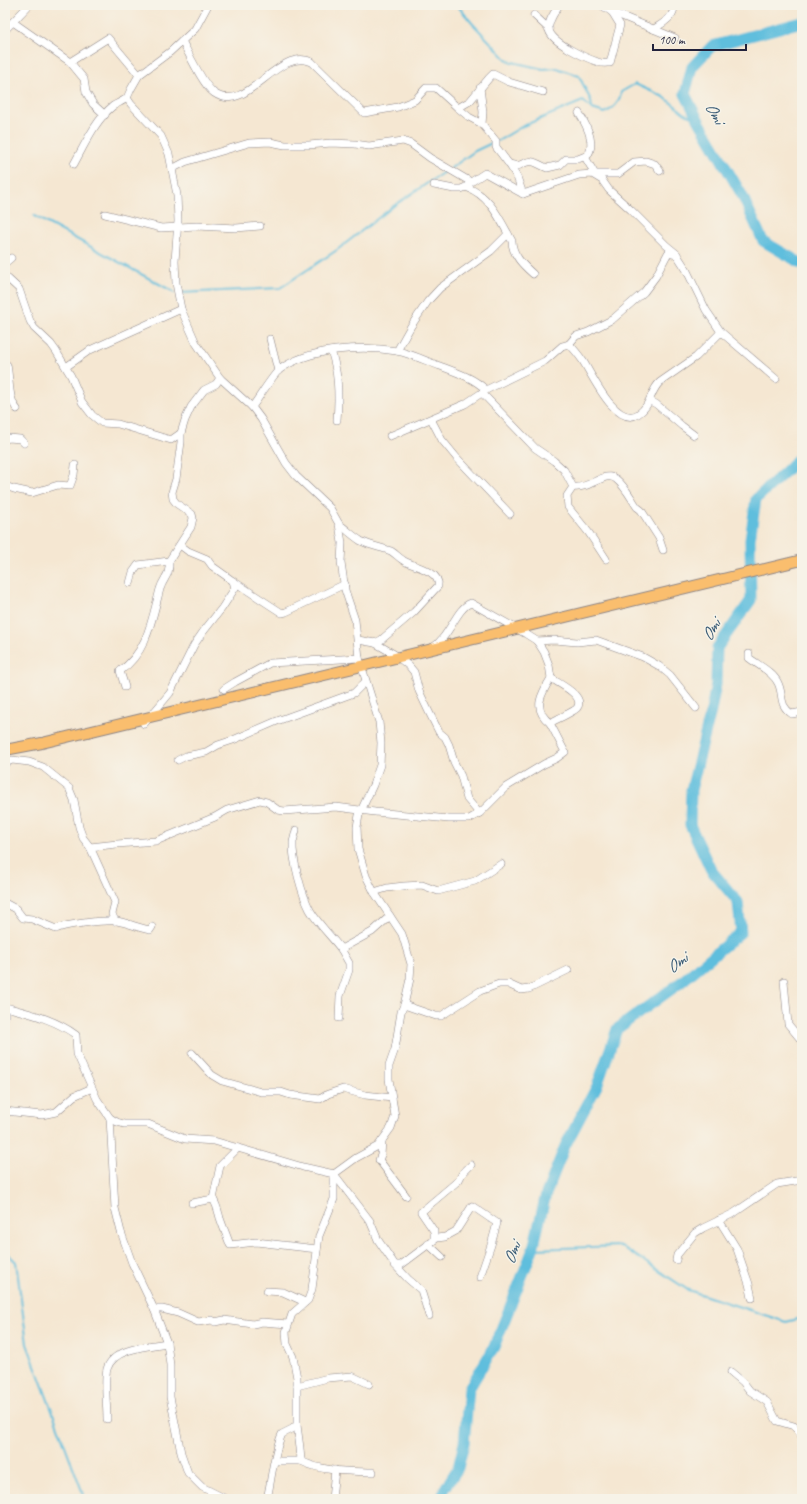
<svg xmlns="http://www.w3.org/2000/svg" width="807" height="1504" viewBox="0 0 807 1504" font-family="Caveat,sans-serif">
<rect width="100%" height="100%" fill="#f7f3e8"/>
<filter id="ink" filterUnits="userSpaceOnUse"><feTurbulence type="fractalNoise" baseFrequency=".025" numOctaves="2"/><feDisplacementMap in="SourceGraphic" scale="8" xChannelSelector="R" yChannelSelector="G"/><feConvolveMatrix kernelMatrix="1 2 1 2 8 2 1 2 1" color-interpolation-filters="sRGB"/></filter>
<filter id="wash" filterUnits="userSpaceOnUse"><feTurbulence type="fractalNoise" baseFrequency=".012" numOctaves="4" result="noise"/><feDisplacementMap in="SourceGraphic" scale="16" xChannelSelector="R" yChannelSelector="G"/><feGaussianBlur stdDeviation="0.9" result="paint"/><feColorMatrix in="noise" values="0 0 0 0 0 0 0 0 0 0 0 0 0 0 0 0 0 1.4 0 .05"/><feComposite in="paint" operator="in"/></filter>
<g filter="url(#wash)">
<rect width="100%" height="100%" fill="#f5e7d2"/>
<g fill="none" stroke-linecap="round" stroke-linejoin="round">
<g stroke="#5fbedd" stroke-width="2">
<path d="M 457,5 L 472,23 L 508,61 L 543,69 L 557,68 L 579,76 L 591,101 L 592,109"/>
<path d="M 498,141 L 523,126 L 583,101 L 592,109 L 605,113 C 615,107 619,103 621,92 L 635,84 L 664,97 L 684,113 L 699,121"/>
<path d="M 451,168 L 475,151 L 494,142"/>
<path d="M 34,216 L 174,292"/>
<path d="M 180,293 L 280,288 L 337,250 L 395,205 L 447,170"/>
<path d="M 533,1249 L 621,1246 L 688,1290 L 786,1322 L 802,1318"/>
<path d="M 5,1251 L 16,1262 L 27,1344 L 85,1499"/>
</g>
<g stroke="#5fbedd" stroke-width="11">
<path d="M 802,22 L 712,46 L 692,67 L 685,94 L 699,121 L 742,195 L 763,241 L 802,264"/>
<path d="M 442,1499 L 444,1490 L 458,1468 L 464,1443 L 469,1389 L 494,1347 L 533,1249 L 546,1194 L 565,1146 L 597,1086 L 617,1029 L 680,983 L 741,932 L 738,902 L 711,870 L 690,825 L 691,790 L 711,711 L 716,684 L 717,648 L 751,600 L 750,539 L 756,499 L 802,456"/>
</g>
</g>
</g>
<g filter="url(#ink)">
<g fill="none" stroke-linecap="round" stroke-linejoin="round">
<defs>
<g id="minor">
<path d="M 559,5 C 555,12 547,22 549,30 C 552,43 586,58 598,62 C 602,64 606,63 610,63 L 620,25 L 612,12 L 601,5"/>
<path d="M 612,12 L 675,38"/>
<path d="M 534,15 L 549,29"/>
<path d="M 13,22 L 70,62 L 84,79 L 86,92 L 93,104 L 105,115"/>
<path d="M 654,29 C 663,23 675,17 674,5"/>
<path d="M 5,30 L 29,5"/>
<path d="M 182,41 C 189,54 203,85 214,93 C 247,116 277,46 312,62 L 364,113 L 398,107 L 415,100 L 426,88 L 436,88 L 458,108 L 470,101 L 489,78 L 493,74 L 509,82 L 543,92"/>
<path d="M 70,62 L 108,38 L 139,75"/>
<path d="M 480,88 L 483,112 L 482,124 L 496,141 L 496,147 L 509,164 L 517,177 L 523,194"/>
<path d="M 127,98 L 131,104 L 161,136 L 169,154 L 177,195 L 178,221 L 175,261 L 176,283 L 181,309 L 196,343 L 220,378 L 252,407 L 261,419 L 286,463 L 296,476 L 330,508 L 339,524 L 342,543 L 341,562 L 345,590 L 355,620 L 359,658 L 379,722 L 381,743 L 380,765 L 373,785 L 359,815 L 357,827 L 358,849 L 366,876 L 374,892 L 402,934 L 411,964 L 410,979 L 404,1005 L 401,1012 L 395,1049 L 389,1066 L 389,1079 L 392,1098"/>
<path d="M 458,108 L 469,117 L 482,124"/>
<path d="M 585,157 L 595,174 L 618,174 L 634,162 L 646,161 L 655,164 L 660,171"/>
<path d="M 74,164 C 84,146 96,119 113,106 C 118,103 123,101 127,98 L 131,89 L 139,75 L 170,52 L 195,29 L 208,5"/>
<path d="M 509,164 L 518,166 C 534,158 532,162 547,168 L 560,165 L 566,159 L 578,159 L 588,155 C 596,142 586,124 579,113"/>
<path d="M 172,169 L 185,162 L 249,143 L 270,142 L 285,145 L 309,145 L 331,143 L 355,144 L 369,146 L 403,141 L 411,144 L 430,158 L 471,182"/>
<path d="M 434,185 L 454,189 L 461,189 L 466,187 L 471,182 L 485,173 L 523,194 L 579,175 L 592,174 L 602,180 L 609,190 L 631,210 L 666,245 L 677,254"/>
<path d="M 466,187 C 491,196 500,220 512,241 C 512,255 524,266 533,274"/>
<path d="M 105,214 L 161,228 L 197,226 L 236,228 L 260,226"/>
<path d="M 5,263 L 11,258"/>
<path d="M 5,276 L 19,289 L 30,321 L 34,328 L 51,344 L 56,351 L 71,376 L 82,402 L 92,415 L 102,423 L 118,424 L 171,440 L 181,433"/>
<path d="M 270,339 L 278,371"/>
<path d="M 569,344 L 576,336 L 588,332 L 613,319 L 644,292 L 656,276 L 668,253 L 677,255 L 686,269 L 706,310 L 721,332 L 776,379"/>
<path d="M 331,351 C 339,373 339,397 337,420"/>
<path d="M 397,351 L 411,326 L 428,301 L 440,288 L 491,251 L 508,234"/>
<path d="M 5,365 L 7,365 C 10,379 8,399 17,409"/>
<path d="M 66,367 L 90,350 L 181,309"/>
<path d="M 482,393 L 535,448 L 554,461 L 564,470 L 573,487 L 567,496 L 568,507 L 589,533 L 606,559"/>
<path d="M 650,401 L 656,404 L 682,426 L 694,435"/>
<path d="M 252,407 C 259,398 272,376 279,370 C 309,348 362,345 397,351 C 412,354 426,361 440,366 C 456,372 474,378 486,390"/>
<path d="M 431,419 L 442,440 L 456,457 L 510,514"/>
<path d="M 390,436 L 465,404 L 486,390 L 545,361 L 562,346 L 569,344 C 574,349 578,354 583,361 C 592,375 616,428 638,414 C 651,406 650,391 660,382 L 696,357 L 721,332"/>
<path d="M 5,439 L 9,438 L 20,439 L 24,443"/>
<path d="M 5,486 L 14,489 L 32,493 L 58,485 L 70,486 L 74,475 L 75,465"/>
<path d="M 573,487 C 589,490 605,470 616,479 C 625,486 631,498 637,507 L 641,510 L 659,538 L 663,550"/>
<path d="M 339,524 C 346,529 353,536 361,541 C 370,546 381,547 391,551 C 396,554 400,559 406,562 C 415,566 441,572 438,586 L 414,612 L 381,640 L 375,643 L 358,640"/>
<path d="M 233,581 L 282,613 L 286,612 L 345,584"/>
<path d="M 130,583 L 133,572 L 138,565 L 169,561 L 191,527 L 193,518 L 192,514 L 177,504 L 173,499 L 172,492 L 176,479 L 181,442 L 181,433 L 185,420 L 191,407 L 204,390 L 216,384 L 220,378"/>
<path d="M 537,641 L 554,640 L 577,642 L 596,640 L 643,657 L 659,666 L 670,675 L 696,708"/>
<path d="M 375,643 L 394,654 L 409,666 L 414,672 L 419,691 L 429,712 L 439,732 L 445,737 L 449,745 L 454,762 L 461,776 L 467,799 L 479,813"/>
<path d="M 432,648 C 450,637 456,608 471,603 L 526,634 L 537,641 L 544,652 L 549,665 L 551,678 C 541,694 532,709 550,723"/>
<path d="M 749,654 L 749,658 C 758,665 773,672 778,683 C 784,695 778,705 792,714 L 802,712"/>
<path d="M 125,687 L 120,671 C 147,653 152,619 160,589 C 164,576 170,577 169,561"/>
<path d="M 224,689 L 235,682 L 270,663 L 359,658"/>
<path d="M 144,724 L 170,693 L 194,645 L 203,632 L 222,608 L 235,588 L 233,581 L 212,566 L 207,559 L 188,551 L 180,545"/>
<path d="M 178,760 L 186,756 L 206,752 L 218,745 L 233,740 L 277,721 L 354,693 L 365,682"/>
<path d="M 5,763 L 12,760 L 29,762 L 43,767 L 69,788 L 74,800 L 79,827 L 83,838 L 90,847 L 115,902 L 112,914 L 115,921"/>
<path d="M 296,830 C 295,834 294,838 293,842 C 292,859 302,895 310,910 C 318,924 331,936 341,949 L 372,932 L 390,916"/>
<path d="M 90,847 L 117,844 L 156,841 L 215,817 L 227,810 L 260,800 L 267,802 L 278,810 L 284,811 L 336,807 L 375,812 L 449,819 L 469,819 L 480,813 L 506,787 L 544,764 L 557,758 L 565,752 L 550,723 C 555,720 575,711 577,708 C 586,696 559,684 551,678"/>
<path d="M 374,892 L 387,888 L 404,886 L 422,885 L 438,891 L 475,881 L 501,864"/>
<path d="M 5,903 L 16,909 L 23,918 L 32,919 L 56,929 C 66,924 105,920 117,921 C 128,923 139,928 150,930 L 152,927"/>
<path d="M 784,981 L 788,1024 L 802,1041"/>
<path d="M 404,1005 L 436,1016 L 441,1016 L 480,991 L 499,984 L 508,984 L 521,990 L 529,989 L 568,970"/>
<path d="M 5,1007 C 31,1014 54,1019 76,1035 L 77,1054 L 97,1099 L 110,1118 L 115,1208 L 121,1232 L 132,1263 L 154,1309 L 167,1343 L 170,1365 L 170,1397 L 181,1453 L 188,1473 L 202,1487 L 226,1499"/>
<path d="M 5,1012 L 5,1016"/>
<path d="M 339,1018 L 340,996 L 349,970 L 349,963 L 341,949"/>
<path d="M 192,1053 L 212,1075 L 222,1081 L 261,1092 L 281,1092 L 290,1095 L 320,1099 L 328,1094 L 343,1089 L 365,1095 L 392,1098 L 395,1116 L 391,1128 L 378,1146 L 356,1158 L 334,1174"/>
<path d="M 5,1111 L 42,1115 L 56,1112 L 74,1096 L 92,1088"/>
<path d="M 110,1118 L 117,1122 L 124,1124 L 148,1124 L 185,1139 L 214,1141 L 303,1167 L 334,1174 L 370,1221 L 378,1240 L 395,1265 L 401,1265 L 437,1238 L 445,1237 L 456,1231 L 472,1206 L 497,1223 L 491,1245 L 480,1277"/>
<path d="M 382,1141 L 381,1155 L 379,1160 L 406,1196"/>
<path d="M 213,1199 C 217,1205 218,1211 220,1218 C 223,1227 227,1236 230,1245 L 256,1242 L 317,1249"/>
<path d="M 192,1203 L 213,1199 L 220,1166 L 238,1148"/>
<path d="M 719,1220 L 737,1249 L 749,1284 L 752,1298"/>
<path d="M 434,1239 L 434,1231 L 421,1212 L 459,1180 L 462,1174 L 471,1165"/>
<path d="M 428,1244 L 442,1257"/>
<path d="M 676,1260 L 677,1255 L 695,1233 L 703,1228 L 734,1213 L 777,1184 L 802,1180"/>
<path d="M 395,1265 L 408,1279 L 421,1290 L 429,1316"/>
<path d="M 267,1291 L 283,1292 L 305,1302"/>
<path d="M 154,1309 L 162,1309 L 178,1313 L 198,1322 L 212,1320 L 215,1322 L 224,1320 L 253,1324 L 262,1322 L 288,1324"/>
<path d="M 731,1372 L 743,1382 L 750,1391 L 767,1402 L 777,1421 L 794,1426 L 802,1436"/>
<path d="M 297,1386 L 328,1378 L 352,1376 L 369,1384"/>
<path d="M 107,1419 C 107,1406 104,1380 107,1369 C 113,1348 149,1346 167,1343"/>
<path d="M 275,1461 L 301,1461 L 300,1448 L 297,1425"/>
<path d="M 301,1461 C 323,1472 349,1471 373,1472"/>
<path d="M 267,1499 C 272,1478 273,1454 282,1434 L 292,1429 L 297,1425 L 297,1378 L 293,1357 L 287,1344 L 286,1332 L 292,1314 L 308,1300 L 312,1289 L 319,1236 L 334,1199 L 334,1174"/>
<path d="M 332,1499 L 335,1470"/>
</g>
<path id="highway" d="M 5,750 L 42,743 L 802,560"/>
</defs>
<use href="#minor" stroke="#8c8486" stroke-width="8"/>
<use href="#highway" stroke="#8c8486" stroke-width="12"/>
<use href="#minor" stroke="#fff" stroke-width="7"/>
<use href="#highway" stroke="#fabe6e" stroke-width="10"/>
</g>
</g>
<g text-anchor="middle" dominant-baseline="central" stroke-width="3" stroke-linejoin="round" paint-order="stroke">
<g font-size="17" font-style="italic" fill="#375974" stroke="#f7f3e8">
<text transform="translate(715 113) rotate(60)">Omi</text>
<text transform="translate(711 630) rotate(-60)">Omi</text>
<text transform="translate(677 963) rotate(-39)">Omi</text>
<text transform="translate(512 1253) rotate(-70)">Omi</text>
</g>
</g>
<rect width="807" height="1504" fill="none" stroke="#f7f3e8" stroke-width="20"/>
<path d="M653 44v6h93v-6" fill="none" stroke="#22223b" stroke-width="2"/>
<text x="659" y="44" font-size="12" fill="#22223b" stroke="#f7f3e8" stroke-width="3" paint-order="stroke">100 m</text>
</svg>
